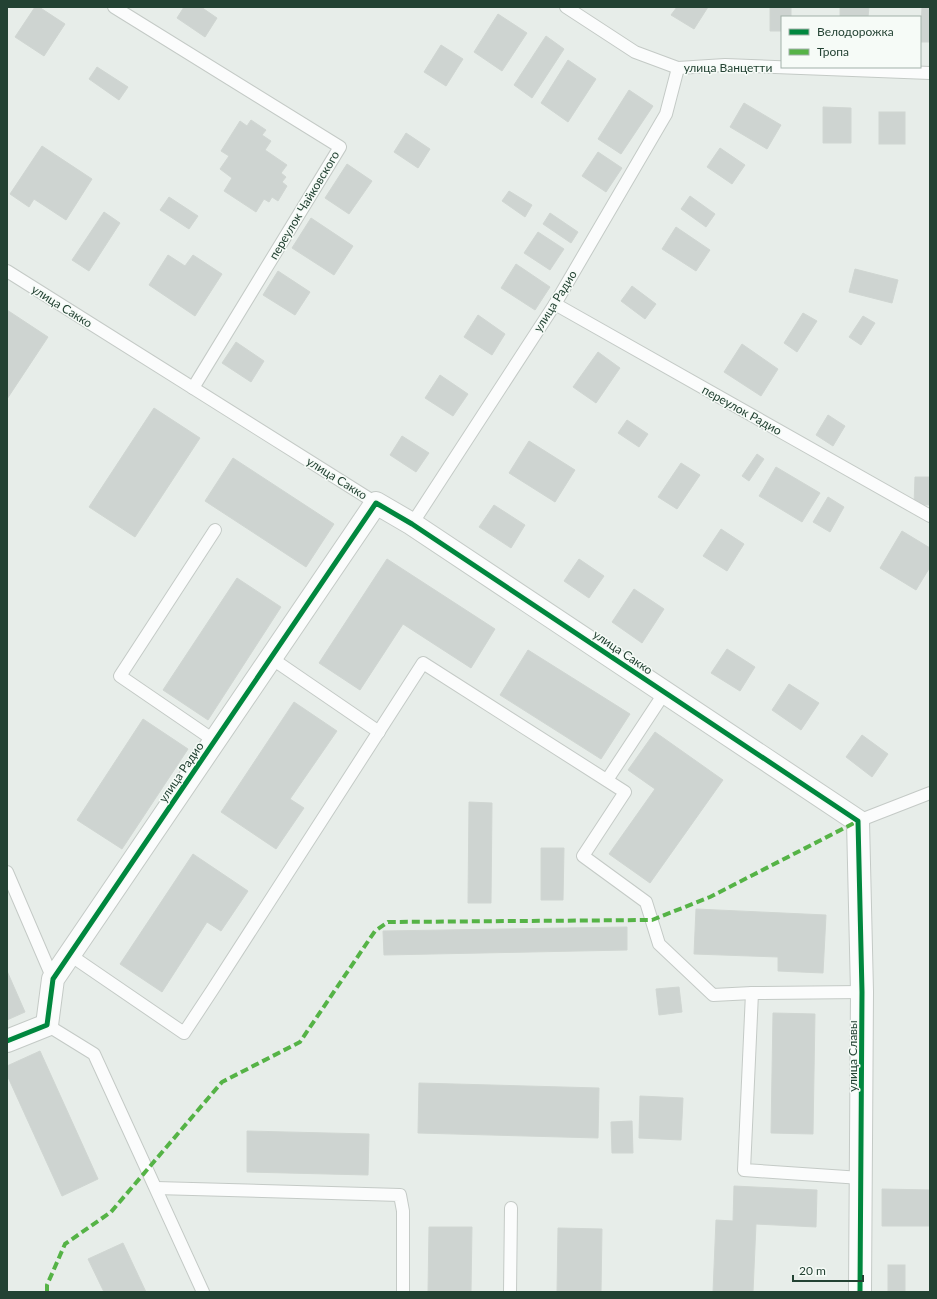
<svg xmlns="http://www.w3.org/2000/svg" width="937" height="1299" viewBox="0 0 937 1299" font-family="Lato,sans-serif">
<rect width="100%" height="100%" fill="#e7ede9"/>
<g fill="#ced4d1" stroke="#d0d6d2">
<path d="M 35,7 L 39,7 L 65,24 L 44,56 L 15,37 Z"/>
<path d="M 184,7 L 201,7 L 217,18 L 205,37 L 177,18 Z"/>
<path d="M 677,7 L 708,7 L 694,29 L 671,15 Z"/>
<path d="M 770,7 L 791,7 L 791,17 L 782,17 L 782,31 L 770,31 Z"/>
<path d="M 840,7 L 869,7 L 868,17 L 840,17 Z"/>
<path d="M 922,7 L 930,7 L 930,42 L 920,42 Z"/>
<path d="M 498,14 L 527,33 L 502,71 L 474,52 Z"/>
<path d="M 546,36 L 564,49 L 532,98 L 514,85 Z"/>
<path d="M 441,45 L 463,59 L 446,86 L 424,72 Z"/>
<path d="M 568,60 L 596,79 L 568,122 L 541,103 Z"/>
<path d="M 97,67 L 128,87 L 119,100 L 89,79 Z"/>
<path d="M 629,90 L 653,106 L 621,154 L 598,139 Z"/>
<path d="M 744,103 L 781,125 L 767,149 L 730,127 Z"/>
<path d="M 823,107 L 851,108 L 851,143 L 823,143 Z"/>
<rect x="879" y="112" width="26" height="32"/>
<path d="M 251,120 L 266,130 L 262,135 L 271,141 L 265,150 L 287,165 L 281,173 L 286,177 L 282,182 L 287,186 L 278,201 L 272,197 L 269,202 L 264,199 L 256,212 L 224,191 L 232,178 L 220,169 L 229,156 L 221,151 L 240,121 L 247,126 Z"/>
<path d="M 406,133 L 430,149 L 418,168 L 394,152 Z"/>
<path d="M 42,146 L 92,179 L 66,220 L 34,199 L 29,207 L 10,194 Z"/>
<path d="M 720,148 L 745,165 L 732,184 L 707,167 Z"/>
<path d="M 598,152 L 622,168 L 606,192 L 582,176 Z"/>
<path d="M 347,164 L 372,181 L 349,214 L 325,198 Z"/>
<path d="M 509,191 L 532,205 L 525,217 L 502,201 Z"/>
<path d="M 690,196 L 715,214 L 706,227 L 681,209 Z"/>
<path d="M 169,197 L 198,216 L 189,229 L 160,210 Z"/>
<path d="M 104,212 L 120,223 L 89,271 L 72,260 Z"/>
<path d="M 550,213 L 578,232 L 571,243 L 543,224 Z"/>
<path d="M 311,218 L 353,246 L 334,275 L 292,248 Z"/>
<path d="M 676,227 L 710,250 L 696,271 L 662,249 Z"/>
<path d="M 538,232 L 564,249 L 550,270 L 524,253 Z"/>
<path d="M 168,255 L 185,266 L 193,255 L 222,274 L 195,316 L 149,285 Z"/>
<path d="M 516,264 L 550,287 L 535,310 L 501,288 Z"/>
<path d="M 855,269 L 898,280 L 892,303 L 849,292 Z"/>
<path d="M 278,271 L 310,292 L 295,315 L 263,295 Z"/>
<path d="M 632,286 L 656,304 L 645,319 L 621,301 Z"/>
<path d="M 7,310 L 48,337 L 7,399 Z"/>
<path d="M 803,313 L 817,321 L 797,352 L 784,343 Z"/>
<path d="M 478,315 L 505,334 L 492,355 L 464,337 Z"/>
<path d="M 863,316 L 875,323 L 861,345 L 849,337 Z"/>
<path d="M 236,342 L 264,361 L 251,382 L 222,363 Z"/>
<path d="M 742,344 L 778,369 L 761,396 L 724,372 Z"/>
<path d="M 598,352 L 620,368 L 596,403 L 573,387 Z"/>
<path d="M 440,375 L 468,394 L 453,416 L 425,398 Z"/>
<path d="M 154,408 L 200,438 L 135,537 L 89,507 Z"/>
<path d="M 828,415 L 845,426 L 833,446 L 816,435 Z"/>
<path d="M 627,420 L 648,434 L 639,447 L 618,433 Z"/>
<path d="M 402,436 L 429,453 L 416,472 L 390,455 Z"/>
<path d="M 529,441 L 575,470 L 555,502 L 509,473 Z"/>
<path d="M 757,454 L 764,459 L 749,481 L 742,476 Z"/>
<path d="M 233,458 L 334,524 L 306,567 L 205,501 Z"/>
<path d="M 681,463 L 700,475 L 677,509 L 658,497 Z"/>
<path d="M 776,467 L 820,493 L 802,522 L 759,496 Z"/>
<path d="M 915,477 L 930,477 L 930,505 L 914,505 Z"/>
<path d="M 828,497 L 844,507 L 830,532 L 813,522 Z"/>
<path d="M 494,505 L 525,525 L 511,548 L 479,527 Z"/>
<path d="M 721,529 L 744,544 L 727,571 L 703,556 Z"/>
<path d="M 902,531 L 930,548 L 930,567 L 916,590 L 880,568 Z"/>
<path d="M 387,559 L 495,629 L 471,668 L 403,624 L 360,690 L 319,663 Z"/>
<path d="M 579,559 L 604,576 L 589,598 L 564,581 Z"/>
<path d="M 237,578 L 281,607 L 208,720 L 163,690 Z"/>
<path d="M 634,589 L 664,609 L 642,643 L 612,622 Z"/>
<path d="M 727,649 L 755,667 L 740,691 L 711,673 Z"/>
<path d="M 528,650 L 630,714 L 601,759 L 500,695 Z"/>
<path d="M 789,684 L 819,703 L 801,730 L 772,710 Z"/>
<path d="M 294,702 L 337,731 L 290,799 L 304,808 L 276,849 L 221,812 Z"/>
<path d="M 143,719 L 188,749 L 122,849 L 77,820 Z"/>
<path d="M 655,732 L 723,780 L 650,883 L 609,854 L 655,789 L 628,770 Z"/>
<path d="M 862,735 L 888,754 L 872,777 L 846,757 Z"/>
<path d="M 469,802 L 492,803 L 491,903 L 468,903 Z"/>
<path d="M 541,848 L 564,848 L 563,900 L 541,900 Z"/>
<path d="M 193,854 L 248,891 L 221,931 L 207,922 L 162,992 L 120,964 Z"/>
<path d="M 696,909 L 826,915 L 823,973 L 778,971 L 778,957 L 694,954 Z"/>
<path d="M 627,927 L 627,950 L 384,955 L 383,931 Z"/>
<path d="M 7,971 L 25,1012 L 7,1020 Z"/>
<path d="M 679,987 L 682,1012 L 659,1015 L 656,989 Z"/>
<path d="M 773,1013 L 815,1014 L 813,1134 L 771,1133 Z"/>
<path d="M 40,1051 L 98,1179 L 62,1196 L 7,1075 L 7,1066 Z"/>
<path d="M 419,1083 L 599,1088 L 598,1138 L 418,1133 Z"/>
<path d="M 640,1096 L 683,1098 L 681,1140 L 639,1138 Z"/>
<path d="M 632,1121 L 633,1153 L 612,1153 L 611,1122 Z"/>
<path d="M 247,1131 L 369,1134 L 368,1175 L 247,1172 Z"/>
<path d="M 734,1186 L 817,1190 L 816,1227 L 756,1224 L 753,1292 L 713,1292 L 716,1220 L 733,1221 Z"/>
<path d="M 882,1189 L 930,1190 L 930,1226 L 882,1226 Z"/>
<path d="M 429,1227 L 472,1227 L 471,1292 L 428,1292 Z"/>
<path d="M 558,1228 L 602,1229 L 601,1292 L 557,1292 Z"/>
<path d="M 123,1243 L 146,1292 L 104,1292 L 88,1259 Z"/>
<rect x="888" y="1265" width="17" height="27"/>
</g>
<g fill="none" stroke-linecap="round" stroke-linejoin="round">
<defs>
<g id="service">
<path d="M 114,7 L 340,147 L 193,388"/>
<path d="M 566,7 L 635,52 L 678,68 L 725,65 L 930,73"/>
<path d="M 7,271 L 376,503"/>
<path d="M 555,304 L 930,516"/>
<path d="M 412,524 L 555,304 L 666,114 L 678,68"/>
<path d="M 271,658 L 379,732"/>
<path d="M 215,741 L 120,676 L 215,530"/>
<path d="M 607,780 L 665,692"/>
<path d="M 858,821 L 930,793"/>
<path d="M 7,872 L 53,979"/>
<path d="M 70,955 L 184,1033 L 213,989 L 423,663 L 625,792 L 583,856 L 646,902 L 659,944 L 713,995 L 752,993 L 862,992"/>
<path d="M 752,993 L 744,1170 L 861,1178"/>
<path d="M 47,1025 L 94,1054 L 203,1292"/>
<path d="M 156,1188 L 400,1195 L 403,1211 L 403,1292"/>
<path d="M 510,1292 L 511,1208"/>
</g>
<path id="minor" d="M 7,1041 L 47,1025 L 53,979 L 376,503 L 412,524 L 858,821 L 862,992 L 860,1292"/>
</defs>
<use href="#service" stroke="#c4cac6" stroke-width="14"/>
<use href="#minor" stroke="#c4cac6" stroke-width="24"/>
<use href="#service" stroke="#fbfcfc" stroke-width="12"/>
<use href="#minor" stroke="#fbfcfc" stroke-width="22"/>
<path stroke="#55b346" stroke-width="4" stroke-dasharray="8 4" stroke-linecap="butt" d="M 47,1292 L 47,1285 L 65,1244 L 111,1212 L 222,1082 L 300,1042 L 375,931 L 388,922 L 652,920 L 710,897 L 858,821"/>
<defs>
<path id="cycleway" d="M 7,1041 L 47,1025 L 53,979 L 376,503 L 412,524 L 858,821 L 862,992 L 860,1292"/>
</defs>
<use href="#cycleway" stroke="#f6fbf7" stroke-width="8"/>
<use href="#cycleway" stroke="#00873e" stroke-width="5"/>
</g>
<g text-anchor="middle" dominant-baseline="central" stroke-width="3" stroke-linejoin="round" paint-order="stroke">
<g font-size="12" fill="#234233" stroke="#f6fbf7">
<text x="728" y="67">улица Ванцетти</text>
<text transform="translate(304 205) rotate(-59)">переулок Чайковского</text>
<text transform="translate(555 301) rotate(-58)">улица Радио</text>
<text transform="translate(62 306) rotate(32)">улица Сакко</text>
<text transform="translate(742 410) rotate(29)">переулок Радио</text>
<text transform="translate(337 478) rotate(32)">улица Сакко</text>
<text transform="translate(623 652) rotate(34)">улица Сакко</text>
<text transform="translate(181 772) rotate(-56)">улица Радио</text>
<text transform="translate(852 1056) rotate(-90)">улица Славы</text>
</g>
</g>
<rect width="937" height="1299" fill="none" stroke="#234233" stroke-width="16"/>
<rect x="781" y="16" width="140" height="52" fill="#f6fbf7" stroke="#a2b1a9"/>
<rect x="789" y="29" width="20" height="6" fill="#00873e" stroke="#a2b1a9"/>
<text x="817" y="36" font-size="12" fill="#234233">Велодорожка</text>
<rect x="789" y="49" width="20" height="6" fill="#55b346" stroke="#a2b1a9"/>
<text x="817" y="56" font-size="12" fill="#234233">Тропа</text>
<path d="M793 1275v6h70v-6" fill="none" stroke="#234233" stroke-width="2"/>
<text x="799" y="1275" font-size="12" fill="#234233" stroke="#f6fbf7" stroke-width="3" paint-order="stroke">20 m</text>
</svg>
